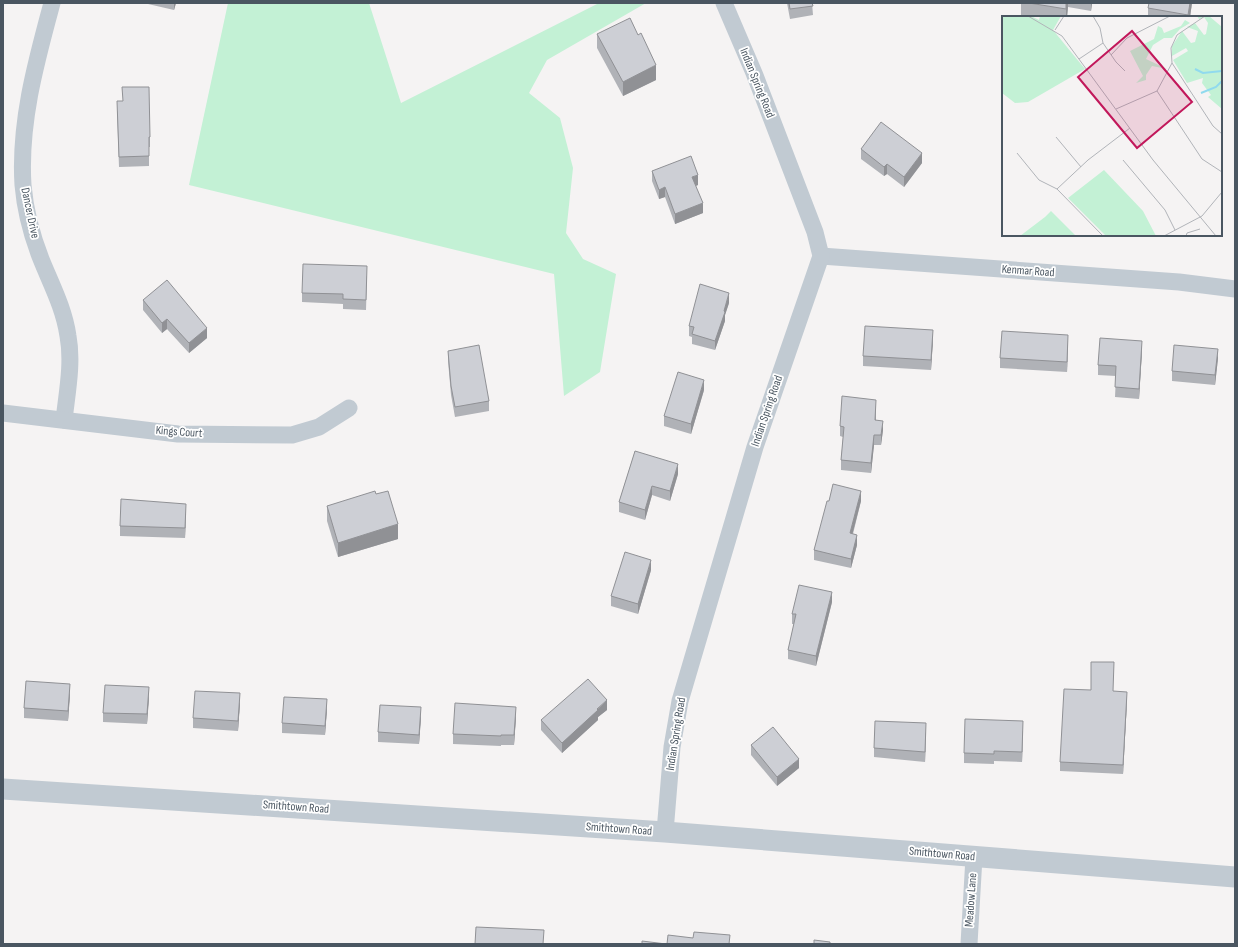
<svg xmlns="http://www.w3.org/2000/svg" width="1238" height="947" viewBox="0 0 1238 947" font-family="'Sofia Sans Condensed',sans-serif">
<rect width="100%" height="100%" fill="#f5f3f3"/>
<path fill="#c3f1d5" d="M 228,3 L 369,3 L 401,103 L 599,3 L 646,3 L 547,60 L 529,93 L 560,118 L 573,168 L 566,233 L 583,259 L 616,274 L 600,372 L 564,396 L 554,274 L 189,185 Z"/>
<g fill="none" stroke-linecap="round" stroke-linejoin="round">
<g stroke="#c1cad2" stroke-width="17">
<path d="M 52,3 C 36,62 19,123 23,185 C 25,209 32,236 41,259 C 51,284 64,308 68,336 C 73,363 67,393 64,420"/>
<path d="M 821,256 L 1179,282 L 1235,289"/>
<path d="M 3,413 L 178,434 L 292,435 L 319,427 L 349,408"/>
<path d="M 665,832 L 672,747 L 680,701 L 755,447 L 821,256 L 815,232 L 754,73 L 724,3"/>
<path d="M 969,944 L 974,857"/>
</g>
<path stroke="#c1cad2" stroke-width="21" d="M 3,789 L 665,832 L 1235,877"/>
</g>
<g fill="#b0b2b7">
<path d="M 148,3 L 176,3 L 174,10 L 148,4 Z"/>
<path d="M 787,3 L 812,3 L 813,15 L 790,19 Z"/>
<path d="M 1021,3 L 1092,3 L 1091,11 L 1068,7 L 1067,17 L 1025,17 L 1021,16 Z"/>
<path d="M 1192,3 L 1190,17 L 1148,17 L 1148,8 Z"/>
<path d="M 597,34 L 656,80 L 623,96 L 597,48 Z"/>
<path d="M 117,111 L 150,137 L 150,147 L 149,147 L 149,166 L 119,167 Z"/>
<path d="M 861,149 L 922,163 L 904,187 L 887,174 L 884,176 L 861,159 Z"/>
<path d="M 652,171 L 698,185 L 696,186 L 703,213 L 675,224 L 665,197 L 659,199 L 652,181 Z"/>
<path d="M 367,276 L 366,310 L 343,309 L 343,304 L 302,302 L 302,293 Z"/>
<path d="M 143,300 L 207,338 L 189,353 L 167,329 L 162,333 L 143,310 Z"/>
<path d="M 729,303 L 725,315 L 725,321 L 715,350 L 692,344 L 692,337 L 689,336 L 689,326 Z"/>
<path d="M 933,340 L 931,370 L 863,366 L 863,356 Z"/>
<path d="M 1068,345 L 1067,372 L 1000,368 L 1000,358 Z"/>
<path d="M 448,351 L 489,401 L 489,411 L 455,417 L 451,395 L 448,361 Z"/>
<path d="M 1142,351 L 1139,399 L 1115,397 L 1116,376 L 1098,375 L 1098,365 Z"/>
<path d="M 1218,358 L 1215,385 L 1172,381 L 1172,371 Z"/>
<path d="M 704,390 L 691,434 L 664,426 L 664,416 Z"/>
<path d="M 876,409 L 876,420 L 883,430 L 881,445 L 874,445 L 871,473 L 841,470 L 841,460 L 843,437 L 840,436 L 840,426 Z"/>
<path d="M 635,451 L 678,474 L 670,501 L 652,495 L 645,520 L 619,512 L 619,502 Z"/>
<path d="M 376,494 L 398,539 L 338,557 L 327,521 L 327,506 Z"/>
<path d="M 829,501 L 861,501 L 853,534 L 857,545 L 851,568 L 814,560 L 814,550 Z"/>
<path d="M 186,514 L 185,538 L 120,536 L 120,526 Z"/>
<path d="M 651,570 L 638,614 L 611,606 L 611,596 Z"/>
<path d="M 832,602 L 816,666 L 788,659 L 788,650 L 794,624 L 792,624 L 792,614 Z"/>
<path d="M 1114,691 L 1127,701 L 1123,774 L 1060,771 L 1060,762 Z"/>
<path d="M 70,694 L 68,721 L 24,718 L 24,708 Z"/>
<path d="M 149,697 L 147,724 L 103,722 L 103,713 Z"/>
<path d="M 240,703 L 238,731 L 193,728 L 193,718 Z"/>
<path d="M 327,709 L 325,735 L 282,733 L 282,723 Z"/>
<path d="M 607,710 L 598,717 L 598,720 L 562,753 L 541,730 L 541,720 Z"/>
<path d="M 421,717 L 419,744 L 378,742 L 378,732 Z"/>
<path d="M 516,717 L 514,745 L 501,745 L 501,746 L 453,744 L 453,734 Z"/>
<path d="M 1023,731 L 1022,762 L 994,761 L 994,764 L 964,763 L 964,753 Z"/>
<path d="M 926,733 L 925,762 L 874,757 L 874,748 Z"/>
<path d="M 751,745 L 799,768 L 777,786 L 751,755 Z"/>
</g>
<g fill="#909195">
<path d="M 174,3 L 176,3 L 174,10 Z"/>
<path d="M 1066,3 L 1068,3 L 1068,7 L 1067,17 L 1066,17 Z"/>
<path d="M 1091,3 L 1092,3 L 1091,11 Z"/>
<path d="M 1190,3 L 1192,3 L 1190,17 L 1188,17 Z"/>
<path d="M 656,65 L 656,80 L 623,96 L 623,82 Z"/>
<path d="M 922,153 L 922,163 L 904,187 L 904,177 Z"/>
<path d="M 887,164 L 887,174 L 884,176 L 884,167 Z"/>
<path d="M 698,175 L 698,185 L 692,187 L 692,177 Z"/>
<path d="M 665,187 L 665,197 L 659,199 L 659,190 Z"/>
<path d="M 703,203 L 703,213 L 675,224 L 675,214 Z"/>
<path d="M 729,293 L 729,303 L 725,315 L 725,321 L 715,350 L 715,341 Z"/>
<path d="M 167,319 L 167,329 L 162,333 L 162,323 Z"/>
<path d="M 207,328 L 207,338 L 189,353 L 189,343 Z"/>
<path d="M 933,330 L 933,340 L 931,370 L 931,360 Z"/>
<path d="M 1068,335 L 1068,345 L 1067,372 L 1067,362 Z"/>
<path d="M 1142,341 L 1142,351 L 1139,399 L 1139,389 Z"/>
<path d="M 1218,349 L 1218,358 L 1215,385 L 1215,375 Z"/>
<path d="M 704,380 L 704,390 L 691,434 L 691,424 Z"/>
<path d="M 876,400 L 876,409 L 875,430 L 875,420 Z"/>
<path d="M 883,421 L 883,430 L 881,445 L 881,435 Z"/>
<path d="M 874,435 L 874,445 L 871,473 L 871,463 Z"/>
<path d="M 678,464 L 678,474 L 670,501 L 670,491 Z"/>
<path d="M 652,486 L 652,495 L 645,520 L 645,510 Z"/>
<path d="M 861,491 L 861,501 L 850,543 L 850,533 Z"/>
<path d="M 186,504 L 186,514 L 185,538 L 185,528 Z"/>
<path d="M 398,524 L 398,539 L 338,557 L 338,543 Z"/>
<path d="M 857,535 L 857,545 L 851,568 L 851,559 Z"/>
<path d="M 651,560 L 651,570 L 638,614 L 638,604 Z"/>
<path d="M 832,592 L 832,602 L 816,666 L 816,656 Z"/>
<path d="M 70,684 L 70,694 L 68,721 L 68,711 Z"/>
<path d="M 149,687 L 149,697 L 147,724 L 147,714 Z"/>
<path d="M 1127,692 L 1127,701 L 1123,774 L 1123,765 Z"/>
<path d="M 240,693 L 240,703 L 238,731 L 238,721 Z"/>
<path d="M 327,699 L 327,709 L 325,735 L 325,726 Z"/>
<path d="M 607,700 L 607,710 L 598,717 L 598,720 L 562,753 L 562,743 Z"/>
<path d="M 421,707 L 421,717 L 419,744 L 419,735 Z"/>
<path d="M 516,707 L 516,717 L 514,745 L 514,735 Z"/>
<path d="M 1023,721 L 1023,731 L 1022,762 L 1022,752 Z"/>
<path d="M 926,723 L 926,733 L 925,762 L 925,752 Z"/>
<path d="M 799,759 L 799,768 L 777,786 L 777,777 Z"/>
</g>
<g fill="#cdcfd5" stroke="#909195">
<path d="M 789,3 L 812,3 L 813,6 L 790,9 Z"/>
<path d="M 1029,3 L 1066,3 L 1066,9 Z"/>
<path d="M 1149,3 L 1190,3 L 1188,15 L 1148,8 Z"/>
<path d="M 630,18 L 638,35 L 641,33 L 656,65 L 623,82 L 597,34 Z"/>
<path d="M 122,87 L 149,87 L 150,137 L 149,137 L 149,156 L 119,157 L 117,101 L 123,101 Z"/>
<path d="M 881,122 L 922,153 L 904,177 L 887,164 L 884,167 L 861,149 Z"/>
<path d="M 691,156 L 698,175 L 692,177 L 703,203 L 675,214 L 665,187 L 659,190 L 652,171 Z"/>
<path d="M 303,264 L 367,266 L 366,300 L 343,299 L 343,294 L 302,293 Z"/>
<path d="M 167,280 L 207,328 L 189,343 L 167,319 L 162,323 L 143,300 Z"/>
<path d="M 700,284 L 729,293 L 724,311 L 725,312 L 715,341 L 692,334 L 694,327 L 689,326 Z"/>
<path d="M 865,326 L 933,330 L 931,360 L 863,356 Z"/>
<path d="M 1002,331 L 1068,335 L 1067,362 L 1000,358 Z"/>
<path d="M 1100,338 L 1142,341 L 1139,389 L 1115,387 L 1116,366 L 1098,365 Z"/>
<path d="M 479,345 L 489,401 L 455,407 L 451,386 L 448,351 Z"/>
<path d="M 1174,345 L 1218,349 L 1215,375 L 1172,371 Z"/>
<path d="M 678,372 L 704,380 L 691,424 L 664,416 Z"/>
<path d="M 842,396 L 876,400 L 875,420 L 883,421 L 881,435 L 874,435 L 871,463 L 841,460 L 844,427 L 840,426 Z"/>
<path d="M 635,451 L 678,464 L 670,491 L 652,486 L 645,510 L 619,502 Z"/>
<path d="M 833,484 L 861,491 L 850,533 L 857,535 L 851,559 L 814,550 L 827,501 L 829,501 Z"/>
<path d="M 375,491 L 376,494 L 388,491 L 398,524 L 338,543 L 327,506 Z"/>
<path d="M 121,499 L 186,504 L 185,528 L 120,526 Z"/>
<path d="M 625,552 L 651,560 L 638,604 L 611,596 Z"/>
<path d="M 799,585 L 832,592 L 816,656 L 788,650 L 796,614 L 792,614 Z"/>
<path d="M 1091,662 L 1114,662 L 1113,691 L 1127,692 L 1123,765 L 1060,762 L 1064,689 L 1091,690 Z"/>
<path d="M 588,679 L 607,700 L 597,709 L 598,710 L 562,743 L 541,720 Z"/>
<path d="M 26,681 L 70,684 L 68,711 L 24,708 Z"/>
<path d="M 105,685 L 149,687 L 147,714 L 103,713 Z"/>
<path d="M 195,691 L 240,693 L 238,721 L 193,718 Z"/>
<path d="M 284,697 L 327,699 L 325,726 L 282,723 Z"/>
<path d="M 455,703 L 516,707 L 514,735 L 501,735 L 501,736 L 453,734 Z"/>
<path d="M 380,705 L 421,707 L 419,735 L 378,732 Z"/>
<path d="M 965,719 L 1023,721 L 1022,752 L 994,751 L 994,754 L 964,753 Z"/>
<path d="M 875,721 L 926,723 L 925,752 L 874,748 Z"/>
<path d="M 773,727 L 799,759 L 777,777 L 751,745 Z"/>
<path d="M 476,927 L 544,930 L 543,944 L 475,944 Z"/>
<path d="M 694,932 L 730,935 L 729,944 L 667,944 L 668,935 L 693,938 Z"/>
<path d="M 814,940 L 830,942 L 830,944 L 814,944 Z"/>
<path d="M 642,941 L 666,944 L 642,944 Z"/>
</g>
<g text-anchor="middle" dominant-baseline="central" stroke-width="3.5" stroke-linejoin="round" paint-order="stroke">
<g font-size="12" fill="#4a5661" stroke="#fff">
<text transform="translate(757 83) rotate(68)">Indian Spring Road</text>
<text transform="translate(30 213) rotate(78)">Dancer Drive</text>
<text transform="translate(1028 271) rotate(4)">Kenmar Road</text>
<text transform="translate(767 411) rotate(-71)">Indian Spring Road</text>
<text transform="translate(179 432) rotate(4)">Kings Court</text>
<text transform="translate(676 734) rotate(-81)">Indian Spring Road</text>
<text transform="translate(296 807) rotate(4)">Smithtown Road</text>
<text transform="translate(619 829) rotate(4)">Smithtown Road</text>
<text transform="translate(942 854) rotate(5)">Smithtown Road</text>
<text transform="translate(971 900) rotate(-86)">Meadow Lane</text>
</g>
</g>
<g transform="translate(1002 16)">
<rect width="220" height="220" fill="#f5f3f3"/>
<path d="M 0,0 L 29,0 L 37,4 L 38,0 L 59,0 L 51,14 L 83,53 L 26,86 L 13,87 L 0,77 ZM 195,0 L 207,0 L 220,11 L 220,93 L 206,81 L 209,79 L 200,67 L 201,62 L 185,67 L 171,44 L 186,35 L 184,32 L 170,40 L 170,30 L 180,15 L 189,27 L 193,26 L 196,15 L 185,11 L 193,7 L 202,19 L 204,18 L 206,7 L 202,1 L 197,3 ZM 183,4 L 188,7 L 178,13 L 170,22 L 162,22 L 151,29 L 144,43 L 165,53 L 150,50 L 144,59 L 144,64 L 134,67 L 141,60 L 128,35 L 152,23 L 156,10 L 160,12 L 162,17 L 179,10 ZM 102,154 L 141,195 L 154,220 L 104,220 L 66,182 ZM 49,195 L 74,220 L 18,220 L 43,201 Z" fill="#c3f1d5"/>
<path fill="none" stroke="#90daee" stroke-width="2" d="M 193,53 L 201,57 L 220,55M 199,77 L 214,71 L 220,65"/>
<path fill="none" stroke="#b1b4b9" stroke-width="1" d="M 26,0 L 60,20 L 151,144 L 214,220M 91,0 L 98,12 L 101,27 L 114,46 L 123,55M 53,14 L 62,0M 109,39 L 125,22 L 168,0M 77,43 L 101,27M 170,47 L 211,110 L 220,118M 155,75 L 200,143 L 220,156M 114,93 L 155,75 L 170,47 L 169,32 L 175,19 L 203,0M 54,121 L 79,151M 15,137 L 37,164 L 55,173 L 101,220M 121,144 L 163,194 L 173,214M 55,173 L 86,144 L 128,112M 162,220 L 200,200 L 220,176M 184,220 L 185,217 L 198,213"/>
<path fill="#c2185b" fill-opacity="0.15" stroke="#c2185b" stroke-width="2" d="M 130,15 L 190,86 L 135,132 L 76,61 Z"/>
<rect width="220" height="220" fill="none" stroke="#4a5661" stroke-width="2"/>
</g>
<rect width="1238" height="947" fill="none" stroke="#4a5661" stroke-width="8"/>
</svg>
